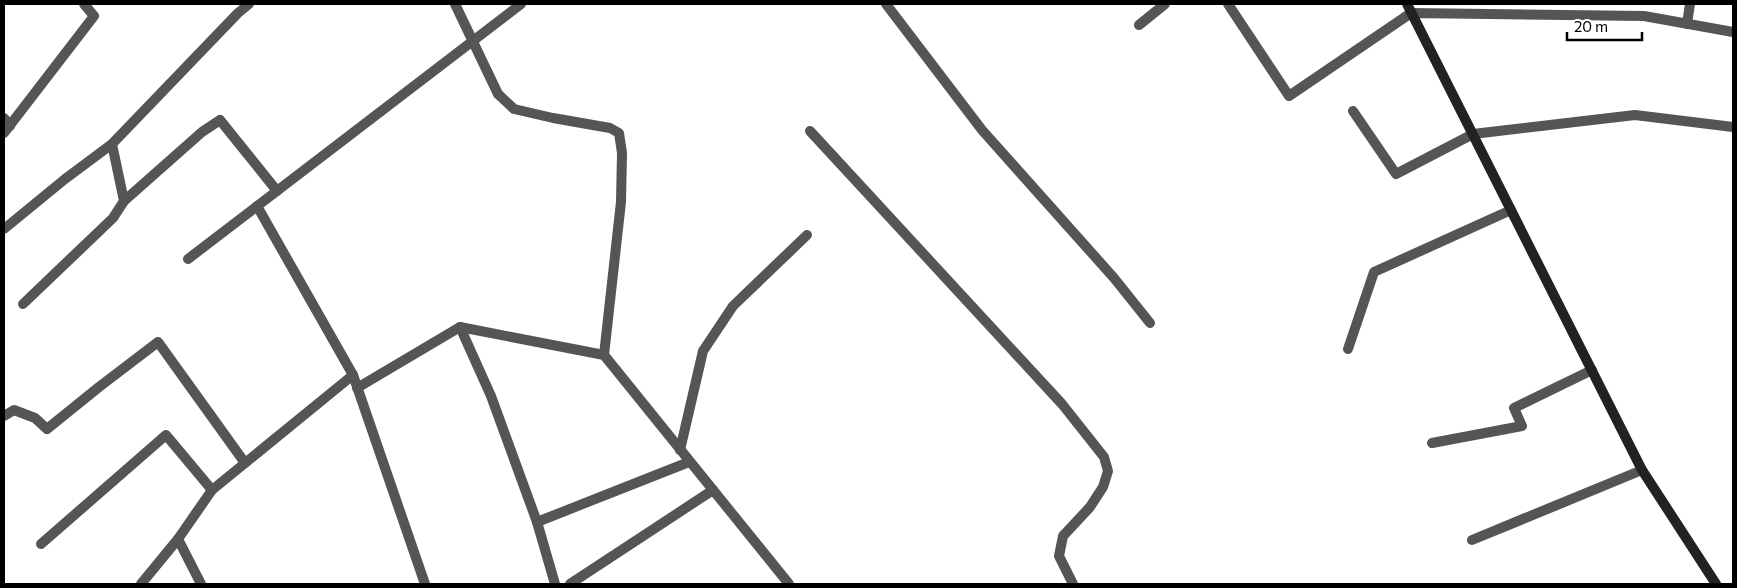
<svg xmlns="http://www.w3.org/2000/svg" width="1737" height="588" viewBox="0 0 1737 588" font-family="Commissioner,sans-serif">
<rect width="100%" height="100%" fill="#fff"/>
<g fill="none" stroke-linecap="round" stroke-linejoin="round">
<g stroke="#555" stroke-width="10">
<path d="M 886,4 L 982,130 L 1114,278 L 1150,323"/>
<path d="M 810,131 L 1062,404 L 1104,457 L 1108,471 L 1103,487 L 1090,507 L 1063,536 L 1059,556 L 1073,584"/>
<path d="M 680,450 L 703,351 L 733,306 L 807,235"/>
</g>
<g stroke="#555" stroke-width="10">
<path d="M 455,4 L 498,94 L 514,109 L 553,118 L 610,128 L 619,133 L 622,153 L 621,202 L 604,355"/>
<path d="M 1228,4 L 1289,96 L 1411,13 L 1644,16 L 1733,32"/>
<path d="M 1687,24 L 1690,4"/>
<path d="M 1139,25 L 1165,4"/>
<path d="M 1353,111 L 1396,174 L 1473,134 L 1635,115 L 1733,127"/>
<path d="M 4,118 L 10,126"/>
<path d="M 4,133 L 94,16 L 84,4"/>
<path d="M 124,201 L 202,132 L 220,120 L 277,191"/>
<path d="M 257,206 L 353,375 L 425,584"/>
<path d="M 4,229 L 65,179 L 112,144"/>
<path d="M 188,259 L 521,4"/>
<path d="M 23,304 L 113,218 L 124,201 L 112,144 L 238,13 L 249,4"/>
<path d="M 460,327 L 491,396 L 537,522 L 689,462"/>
<path d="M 1348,349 L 1374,272 L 1511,210"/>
<path d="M 357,388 L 460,327 L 604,355 L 789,584"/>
<path d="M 4,416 L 14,410 L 35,418 L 47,429 L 99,387 L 158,342 L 245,463"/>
<path d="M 1432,443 L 1522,426 L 1514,408 L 1592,370"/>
<path d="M 537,522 L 555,584"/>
<path d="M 178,539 L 201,584"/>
<path d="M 1472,540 L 1642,470"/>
<path d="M 41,544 L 166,435 L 212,490"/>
<path d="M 141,584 L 178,539 L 212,490 L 353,375"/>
<path d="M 570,584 L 713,490"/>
</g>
<path stroke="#222" stroke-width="10" d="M 1407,4 L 1642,470 L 1716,584"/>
</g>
<rect width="1737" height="588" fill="none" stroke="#000000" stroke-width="10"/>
<path d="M1567 32v8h75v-8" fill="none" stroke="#000000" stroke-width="2.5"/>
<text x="1574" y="32" font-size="15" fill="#000000" stroke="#ffffff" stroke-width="4" paint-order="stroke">20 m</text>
</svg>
